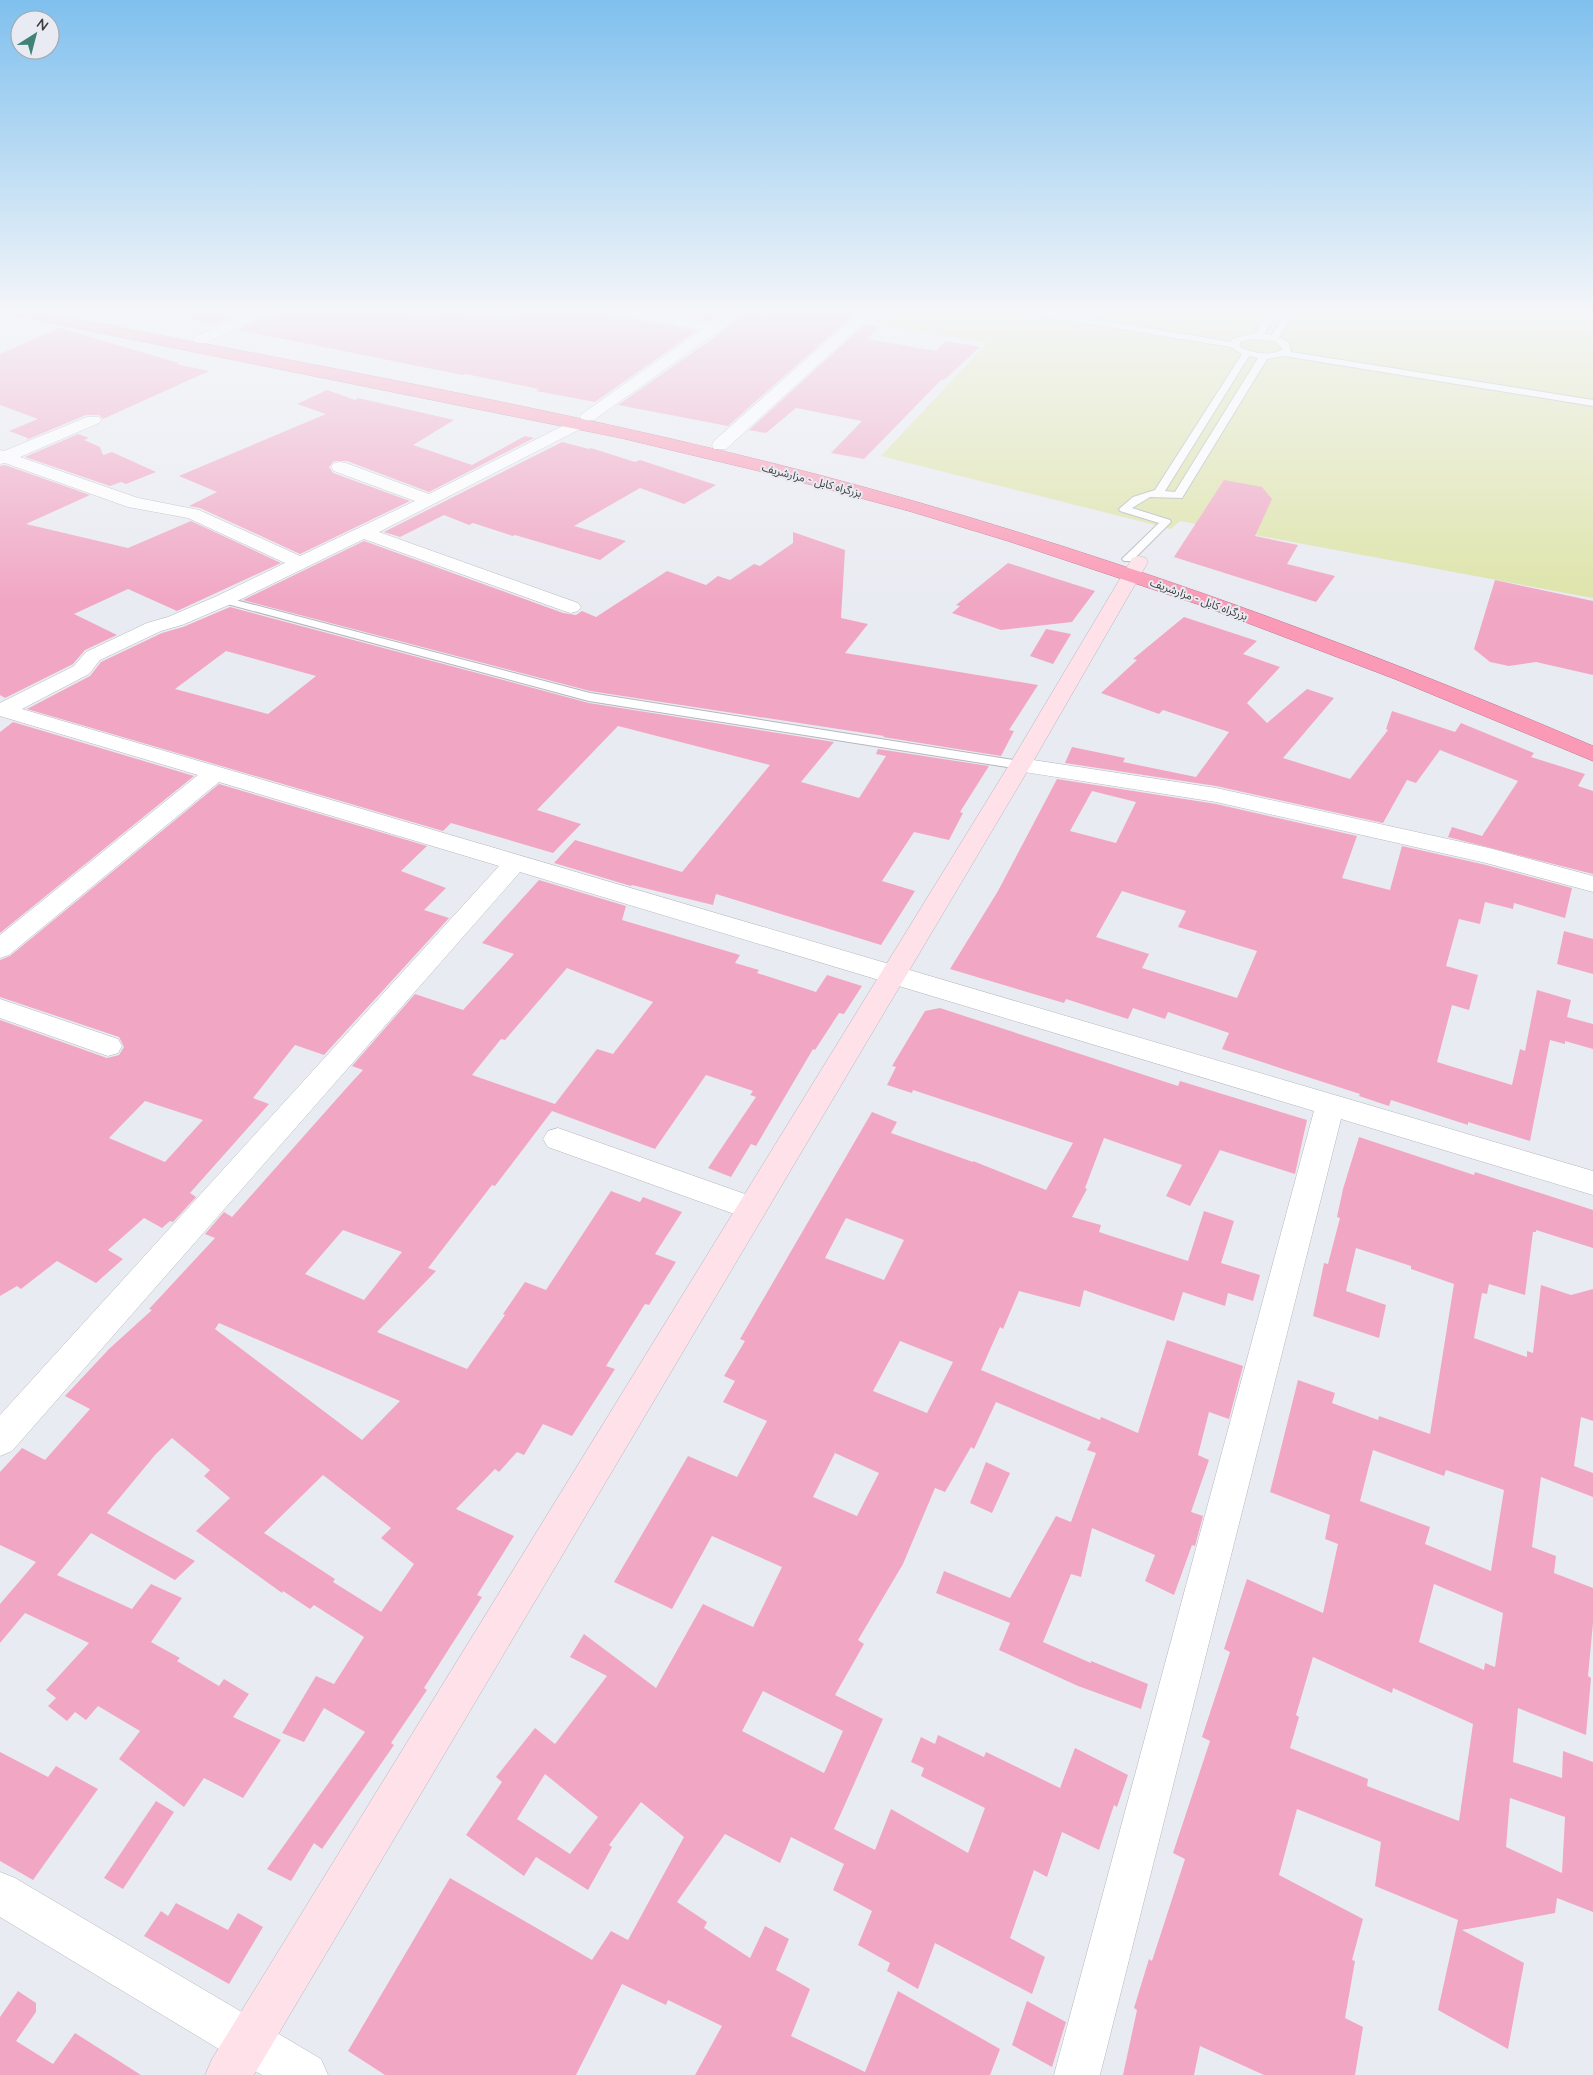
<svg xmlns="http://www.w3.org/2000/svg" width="1593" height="2075" viewBox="0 0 1593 2075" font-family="Quicksand,'Noto Sans Arabic',sans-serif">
<rect width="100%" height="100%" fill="#e9ebf2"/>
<path fill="#dee4aa" d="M 891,309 L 1593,309 L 1593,598 L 1180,521 L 1171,529 L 881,456 L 987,343 L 876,324 Z"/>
<g fill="#f1a7c4" fill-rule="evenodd">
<path d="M 192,309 L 249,309 L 216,325 L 191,320 Z"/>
<path d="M 275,309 L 400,309 L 431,316 L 442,309 L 451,309 L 510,319 L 528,309 L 602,309 L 611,315 L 696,331 L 595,402 L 536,391 L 539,389 L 466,374 L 463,375 L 238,330 L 272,314 Z"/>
<path d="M 647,309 L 727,309 L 711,321 Z"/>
<path d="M 749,309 L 860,309 L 728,426 L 618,405 L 722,332 Z"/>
<path d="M 864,325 L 879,327 L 867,339 L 936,351 L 945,341 L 980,347 L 944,380 L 942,379 L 864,459 L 831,453 L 862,421 L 796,408 L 766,433 L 749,430 Z"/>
<path d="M 59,328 L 179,363 L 176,364 L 209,371 L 103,419 L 99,415 L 86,415 L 26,440 L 28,438 L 9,431 L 38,419 L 0,405 L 0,354 Z"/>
<path d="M 327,390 L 355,400 L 358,398 L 454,420 L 413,445 L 472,465 L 525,436 L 534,438 L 429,492 L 347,461 L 334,461 L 329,467 L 333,473 L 410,501 L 300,554 L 200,508 L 189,506 L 217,492 L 179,476 L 326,414 L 297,404 Z"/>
<path d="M 78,434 L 89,438 L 84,440 L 100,447 L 103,455 L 112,452 L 156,472 L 126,484 L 121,482 L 110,486 L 25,457 Z"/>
<path d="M 562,442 L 589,449 L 591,448 L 635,462 L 640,460 L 716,485 L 684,504 L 640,488 L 574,526 L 626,541 L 600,560 L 515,535 L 513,536 L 473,523 L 469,525 L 444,515 L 400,537 L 384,532 Z"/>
<path d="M 5,465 L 90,495 L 26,524 L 128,548 L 191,521 L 281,563 L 177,611 L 128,589 L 74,614 L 117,635 L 85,650 L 73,664 L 5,698 L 0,695 L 0,466 Z"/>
<path d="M 1224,480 L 1262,487 L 1272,499 L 1255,536 L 1298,545 L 1287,564 L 1335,576 L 1316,602 L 1174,557 Z"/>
<path d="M 793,532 L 845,550 L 841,618 L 868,624 L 845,653 L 1038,685 L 1009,730 L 1014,731 L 1001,756 L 883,737 L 884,736 L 590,691 L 243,600 L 364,541 L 563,613 L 576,615 L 582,611 L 596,617 L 667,571 L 706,585 L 718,576 L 730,580 L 754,564 L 760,566 L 793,543 Z"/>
<path d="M 1008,563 L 1048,576 L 1095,591 L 1072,622 L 1001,630 L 952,613 L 960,606 L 956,605 Z"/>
<path d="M 1495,580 L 1593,601 L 1593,675 L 1536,662 L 1509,666 L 1490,662 L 1474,649 Z"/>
<path d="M 230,607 L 589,703 L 834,742 L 801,782 L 859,798 L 886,756 L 876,754 L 878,749 L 989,766 L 960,812 L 963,813 L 949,840 L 914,832 L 882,881 L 915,891 L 881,945 L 716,894 L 713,905 L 632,885 L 631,886 L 554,863 L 575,840 L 682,872 L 770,765 L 618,726 L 537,810 L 581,824 L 553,853 L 451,823 L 443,831 L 27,709 L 90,676 L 101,662 L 162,633 L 183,627 ZM 226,651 L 316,676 L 268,714 L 175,689 Z"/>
<path d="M 1184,617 L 1257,641 L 1243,654 L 1280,667 L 1247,703 L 1267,723 L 1307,689 L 1334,698 L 1283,758 L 1350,779 L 1388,730 L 1386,729 L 1392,711 L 1455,732 L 1461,723 L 1534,753 L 1531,757 L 1585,774 L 1578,786 L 1593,791 L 1593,874 L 1448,837 L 1452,827 L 1482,836 L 1518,781 L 1440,750 L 1416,783 L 1407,780 L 1383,823 L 1216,786 L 1065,763 L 1072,747 L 1125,758 L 1123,762 L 1196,777 L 1229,732 L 1163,710 L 1159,714 L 1101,693 L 1137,660 L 1133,659 Z"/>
<path d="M 1046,629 L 1071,634 L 1053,664 L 1030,656 Z"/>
<path d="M 13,722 L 194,776 L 0,933 L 0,732 Z"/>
<path d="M 1057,779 L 1216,804 L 1357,836 L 1342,878 L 1390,890 L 1402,846 L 1486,865 L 1572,888 L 1565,918 L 1514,903 L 1513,909 L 1485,902 L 1480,924 L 1459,919 L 1446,966 L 1478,975 L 1469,1010 L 1452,1005 L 1437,1062 L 1512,1085 L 1520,1049 L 1525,1051 L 1537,990 L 1571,1000 L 1567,1017 L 1593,1024 L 1593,1049 L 1565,1041 L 1565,1044 L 1550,1040 L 1530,1141 L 1468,1122 L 1468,1125 L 1391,1100 L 1389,1106 L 1359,1096 L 1360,1094 L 1222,1049 L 1229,1033 L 1168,1012 L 1165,1019 L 1133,1008 L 1128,1019 L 1066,999 L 1064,1003 L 950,969 L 998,891 ZM 1092,791 L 1136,802 L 1116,843 L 1070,831 ZM 1122,891 L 1186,911 L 1178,927 L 1257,951 L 1237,998 L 1142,968 L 1149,954 L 1096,937 Z"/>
<path d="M 219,784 L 427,846 L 401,871 L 446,888 L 424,910 L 449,918 L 324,1055 L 295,1045 L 253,1098 L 269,1104 L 190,1193 L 196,1197 L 173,1222 L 170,1221 L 162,1228 L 144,1218 L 108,1250 L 123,1259 L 96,1283 L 57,1261 L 21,1289 L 17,1286 L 0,1296 L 0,1020 L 107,1058 L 119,1055 L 124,1047 L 119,1037 L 0,997 L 0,960 L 10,956 ZM 145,1101 L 203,1120 L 165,1162 L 109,1138 Z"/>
<path d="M 539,880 L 626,906 L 622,920 L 740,955 L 735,963 L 759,970 L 757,973 L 816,992 L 827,975 L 862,986 L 844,1014 L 839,1013 L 815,1050 L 813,1049 L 756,1146 L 751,1144 L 731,1177 L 708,1168 L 756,1097 L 750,1095 L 753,1091 L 706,1075 L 655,1149 L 552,1111 L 495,1186 L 492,1185 L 428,1268 L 436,1271 L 377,1332 L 467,1369 L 505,1315 L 503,1314 L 525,1282 L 546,1290 L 611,1191 L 640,1202 L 643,1197 L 682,1212 L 655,1254 L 676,1262 L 649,1305 L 645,1304 L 606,1366 L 615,1369 L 572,1436 L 543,1424 L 524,1455 L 517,1452 L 499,1472 L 495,1469 L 456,1509 L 514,1536 L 477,1595 L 482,1597 L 424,1688 L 427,1690 L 391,1743 L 394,1745 L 322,1849 L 314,1843 L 291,1881 L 267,1869 L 365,1732 L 324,1708 L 304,1742 L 282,1733 L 316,1676 L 334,1684 L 364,1637 L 314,1605 L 310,1609 L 283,1591 L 282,1593 L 196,1531 L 230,1498 L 204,1476 L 210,1470 L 172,1438 L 155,1455 L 107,1513 L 195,1561 L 175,1580 L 91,1533 L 57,1575 L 132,1609 L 151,1584 L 182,1598 L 151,1642 L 180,1658 L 177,1661 L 219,1686 L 224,1679 L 249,1694 L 233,1717 L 281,1740 L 243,1798 L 204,1778 L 184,1807 L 119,1759 L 140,1731 L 98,1706 L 86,1720 L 75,1712 L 67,1721 L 48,1706 L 56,1698 L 46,1690 L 89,1643 L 25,1613 L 0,1643 L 0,1604 L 36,1562 L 0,1545 L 0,1472 L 22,1448 L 45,1460 L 90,1409 L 65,1396 L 109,1349 L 152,1310 L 149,1309 L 215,1238 L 205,1234 L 224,1212 L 232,1217 L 350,1084 L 363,1070 L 352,1066 L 415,994 L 463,1010 L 514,954 L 482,943 ZM 567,968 L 653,1002 L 613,1054 L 597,1049 L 555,1104 L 472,1075 L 501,1039 L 505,1040 ZM 343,1230 L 402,1252 L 364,1300 L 305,1274 ZM 219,1323 L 400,1401 L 362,1440 L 215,1329 ZM 323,1475 L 391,1528 L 381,1538 L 414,1564 L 381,1612 L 333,1582 L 335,1579 L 264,1533 Z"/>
<path d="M 1564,931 L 1593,939 L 1593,974 L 1557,964 Z"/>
<path d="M 940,1008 L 1178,1086 L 1180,1081 L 1307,1120 L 1295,1174 L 1220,1150 L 1190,1206 L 1166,1196 L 1182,1165 L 1104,1138 L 1085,1188 L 1087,1189 L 1072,1217 L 1101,1225 L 1099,1232 L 1188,1261 L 1204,1211 L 1234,1221 L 1221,1263 L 1260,1275 L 1253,1301 L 1228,1293 L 1225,1306 L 1183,1292 L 1174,1321 L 1084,1290 L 1080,1307 L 1019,1291 L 1003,1329 L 1000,1327 L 981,1370 L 1100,1420 L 1101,1417 L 1138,1433 L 1167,1340 L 1243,1366 L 1229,1419 L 1209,1412 L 1198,1455 L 1209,1460 L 1191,1512 L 1203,1516 L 1195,1546 L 1192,1545 L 1174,1595 L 1145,1581 L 1155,1555 L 1092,1528 L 1081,1577 L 1071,1574 L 1043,1642 L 1091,1663 L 1091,1661 L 1148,1684 L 1141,1709 L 1078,1686 L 999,1650 L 1010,1623 L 936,1593 L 944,1571 L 1010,1598 L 1056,1516 L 1071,1522 L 1096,1453 L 1087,1450 L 1091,1442 L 996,1402 L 974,1449 L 971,1447 L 945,1492 L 935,1488 L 903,1564 L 858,1640 L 864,1644 L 835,1695 L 883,1719 L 834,1829 L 875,1850 L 891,1809 L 968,1853 L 985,1808 L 921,1776 L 924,1768 L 911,1762 L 921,1737 L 935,1744 L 938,1735 L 984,1757 L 986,1752 L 1060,1788 L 1075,1748 L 1128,1775 L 1117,1807 L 1114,1805 L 1099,1850 L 1062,1832 L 1047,1877 L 1034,1870 L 1010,1938 L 1045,1957 L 1032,1994 L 935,1943 L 918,1989 L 887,1971 L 890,1963 L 858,1945 L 872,1911 L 833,1890 L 844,1864 L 791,1837 L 780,1863 L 725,1834 L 677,1902 L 707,1922 L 704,1928 L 750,1958 L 765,1926 L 789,1939 L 776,1970 L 810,1989 L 791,2036 L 865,2072 L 898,1991 L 1000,2049 L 990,2075 L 695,2075 L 722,2026 L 668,2000 L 666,2005 L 622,1984 L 576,2075 L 385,2075 L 348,2051 L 450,1878 L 592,1960 L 611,1931 L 628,1940 L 684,1837 L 641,1802 L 609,1845 L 612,1847 L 588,1890 L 536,1857 L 524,1876 L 466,1835 L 502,1782 L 496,1777 L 535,1728 L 555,1744 L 607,1676 L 570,1657 L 584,1634 L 656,1688 L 703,1604 L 753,1627 L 782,1567 L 712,1536 L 672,1609 L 614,1582 L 688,1456 L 737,1477 L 767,1421 L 723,1402 L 735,1381 L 724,1376 L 745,1341 L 740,1339 L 872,1112 L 897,1122 L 891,1133 L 973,1162 L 973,1161 L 1046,1190 L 1073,1143 L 913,1090 L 912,1093 L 887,1085 L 896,1067 L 892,1066 L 925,1011 ZM 846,1218 L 904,1240 L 884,1280 L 825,1258 ZM 900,1341 L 953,1362 L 927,1413 L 873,1391 ZM 835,1453 L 879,1473 L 857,1516 L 813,1497 ZM 763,1691 L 843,1731 L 824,1773 L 742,1731 ZM 545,1774 L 598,1817 L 570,1854 L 517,1819 Z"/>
<path d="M 1359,1137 L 1474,1175 L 1475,1172 L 1593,1210 L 1593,1248 L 1536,1230 L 1536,1232 L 1533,1232 L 1525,1295 L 1489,1284 L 1487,1294 L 1482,1293 L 1474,1338 L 1527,1357 L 1527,1351 L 1533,1353 L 1541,1285 L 1571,1295 L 1593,1289 L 1593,1421 L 1581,1417 L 1574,1466 L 1593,1473 L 1593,1497 L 1541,1477 L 1532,1547 L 1556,1556 L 1554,1573 L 1593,1588 L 1593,1623 L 1588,1676 L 1591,1678 L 1586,1735 L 1518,1708 L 1513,1762 L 1562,1778 L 1563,1751 L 1593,1762 L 1593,1912 L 1557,1898 L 1555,1913 L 1462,1930 L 1524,1963 L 1508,2049 L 1438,2010 L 1458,1920 L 1375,1886 L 1381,1842 L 1297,1809 L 1279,1875 L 1363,1919 L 1352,1960 L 1355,1961 L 1345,2018 L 1363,2027 L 1355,2075 L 1264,2075 L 1200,2046 L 1194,2075 L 1123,2075 L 1137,2010 L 1134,2008 L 1149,1959 L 1152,1961 L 1185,1859 L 1173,1853 L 1210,1741 L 1202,1737 L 1230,1652 L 1224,1649 L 1247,1579 L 1323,1613 L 1338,1544 L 1325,1539 L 1330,1515 L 1270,1492 L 1298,1380 L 1335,1393 L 1332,1403 L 1378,1420 L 1379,1416 L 1430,1434 L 1454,1284 L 1411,1269 L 1411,1266 L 1356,1248 L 1346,1291 L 1386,1305 L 1379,1338 L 1313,1316 L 1324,1263 L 1328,1264 L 1340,1218 L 1337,1217 L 1343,1189 ZM 1373,1450 L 1444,1476 L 1446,1470 L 1504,1490 L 1491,1571 L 1425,1544 L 1430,1527 L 1360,1501 ZM 1434,1584 L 1503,1613 L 1495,1667 L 1485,1663 L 1484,1670 L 1419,1642 ZM 1313,1657 L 1392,1693 L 1393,1688 L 1473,1724 L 1459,1821 L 1367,1786 L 1368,1779 L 1290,1748 L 1299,1717 L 1296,1715 ZM 1510,1798 L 1565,1817 L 1562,1873 L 1506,1847 Z"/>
<path d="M 986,1462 L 1010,1473 L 992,1513 L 970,1503 Z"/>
<path d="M 0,1752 L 48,1777 L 56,1766 L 98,1789 L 33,1880 L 0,1861 Z"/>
<path d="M 156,1801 L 174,1812 L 123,1889 L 104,1878 Z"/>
<path d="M 176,1903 L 228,1930 L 238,1913 L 263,1927 L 229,1984 L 144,1936 L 161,1911 L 168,1916 Z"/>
<path d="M 18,1991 L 36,2003 L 36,2012 L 16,2041 L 53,2064 L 75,2033 L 141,2075 L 0,2075 L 0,2017 Z"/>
<path d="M 1027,2001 L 1066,2022 L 1052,2067 L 1012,2045 Z"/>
</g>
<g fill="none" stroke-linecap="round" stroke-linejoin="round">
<defs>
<g id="lane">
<path d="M 1012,309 L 1033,309 L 1231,342 L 1232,339 L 1255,333 L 1271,309 L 1279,309 L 1264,334 L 1272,335 L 1288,309 L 1296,309 L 1279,337 L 1289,343 L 1291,352 L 1593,400 L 1593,406 L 1284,356 L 1267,359 L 1182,498 L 1150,497 L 1132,508 L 1170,520 L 1171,522 L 1132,561 L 1124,561 L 1122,559 L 1124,557 L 1159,523 L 1120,511 L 1119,509 L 1133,497 L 1155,490 L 1242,354 L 1231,347 L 1016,312 ZM 1252,339 L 1275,341 L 1283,349 C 1270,357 1253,353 1240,347 L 1240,342 ZM 1249,356 L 1258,358 L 1175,492 L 1165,491 Z"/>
<path d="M 224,597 L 590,693 L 1020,761 L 1027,765 L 1020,769 L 589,701 L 220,602 L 218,600 Z"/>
</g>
<g id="street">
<path d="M 254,309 L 273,309 L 271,312 L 205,343 L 195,343 L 193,340 L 195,337 Z"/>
<path d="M 604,309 L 636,309 L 711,323 L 730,309 L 747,309 L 721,331 L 717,332 L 594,420 L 584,421 L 586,424 L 584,427 L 379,532 L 578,603 L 581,607 L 578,611 L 571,613 L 564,611 L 364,539 L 231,604 L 182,625 L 161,631 L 100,660 L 89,674 L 22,709 L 1593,1171 L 1593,1195 L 1341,1119 L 1100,2075 L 1054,2075 L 1314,1111 L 520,872 L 12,1451 L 0,1456 L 0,1415 L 499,866 L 219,782 L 9,955 L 0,958 L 0,935 L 198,775 L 0,716 L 0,703 L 74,666 L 86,652 L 147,623 L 168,617 L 217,596 L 285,563 L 188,518 L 128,507 L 5,463 L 0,464 L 0,450 L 4,451 L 87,417 L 99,417 L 101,420 L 99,423 L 20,457 L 138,498 L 199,510 L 300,556 L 415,501 L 334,471 L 331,467 L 334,463 L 340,462 L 346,463 L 429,494 L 572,421 L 582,420 L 580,417 L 582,414 L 701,330 L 611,313 Z"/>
<path d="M 863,309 L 879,309 L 726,449 L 714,449 L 712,445 L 714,441 Z"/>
<path d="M 1020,758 L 1216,788 L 1489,848 L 1593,876 L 1593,892 L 1486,863 L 1216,802 L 1012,770 L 1009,765 L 1012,760 Z"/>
<path d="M 0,999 L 118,1039 L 122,1046 L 118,1053 L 108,1056 L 0,1018 Z"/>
<path d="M 558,1128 L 762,1200 L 766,1208 L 762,1216 L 751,1220 L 548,1147 L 543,1139 L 548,1131 Z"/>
<path d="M 0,1872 L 15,1878 L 321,2059 L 328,2075 L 262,2075 L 0,1917 Z"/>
</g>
<path id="secondary" d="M 1139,556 L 1146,558 L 1148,562 L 1031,765 L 254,2075 L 205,2075 L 212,2059 L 1009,765 L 1130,562 L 1132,558 Z"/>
<path id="highway" d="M 0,309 L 24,309 C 289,361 557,407 819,475 C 1084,545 1341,638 1593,746 L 1593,761 L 1395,679 L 1203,606 L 1008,541 L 909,511 L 763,472 L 621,438 L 1,313 Z"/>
</defs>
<use href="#lane" stroke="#b5b7bd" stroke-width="2"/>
<use href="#street" stroke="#b5b7bd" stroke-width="1"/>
<use href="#secondary" stroke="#b5b7bd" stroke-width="1"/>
<use href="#highway" stroke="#b8798c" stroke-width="1"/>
<use href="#lane" fill="#fff" fill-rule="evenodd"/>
<use href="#street" fill="#fff" fill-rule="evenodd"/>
<use href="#secondary" fill="#fee1e9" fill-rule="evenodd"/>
<use href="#highway" fill="#fb9ab6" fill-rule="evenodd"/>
</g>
<linearGradient id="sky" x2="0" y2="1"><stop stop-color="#7fc0ee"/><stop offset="0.52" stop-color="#f5f6f9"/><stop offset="1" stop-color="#f5f6f9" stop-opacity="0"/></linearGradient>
<rect width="1593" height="600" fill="url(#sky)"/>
<g text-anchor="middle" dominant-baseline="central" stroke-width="4" stroke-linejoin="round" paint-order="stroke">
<g font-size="11" fill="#3c3d3f" stroke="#e9ebf2">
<text transform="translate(812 480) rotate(15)">بزرگراه کابل - مزارشریف</text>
<text transform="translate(1199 599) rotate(20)">بزرگراه کابل - مزارشریف</text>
</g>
</g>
<g transform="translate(35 35) rotate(36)"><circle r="24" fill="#e9ebf2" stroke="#a4a5aa"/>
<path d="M0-4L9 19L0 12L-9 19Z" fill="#408376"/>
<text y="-8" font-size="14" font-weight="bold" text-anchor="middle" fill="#3c3d3f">N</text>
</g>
</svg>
